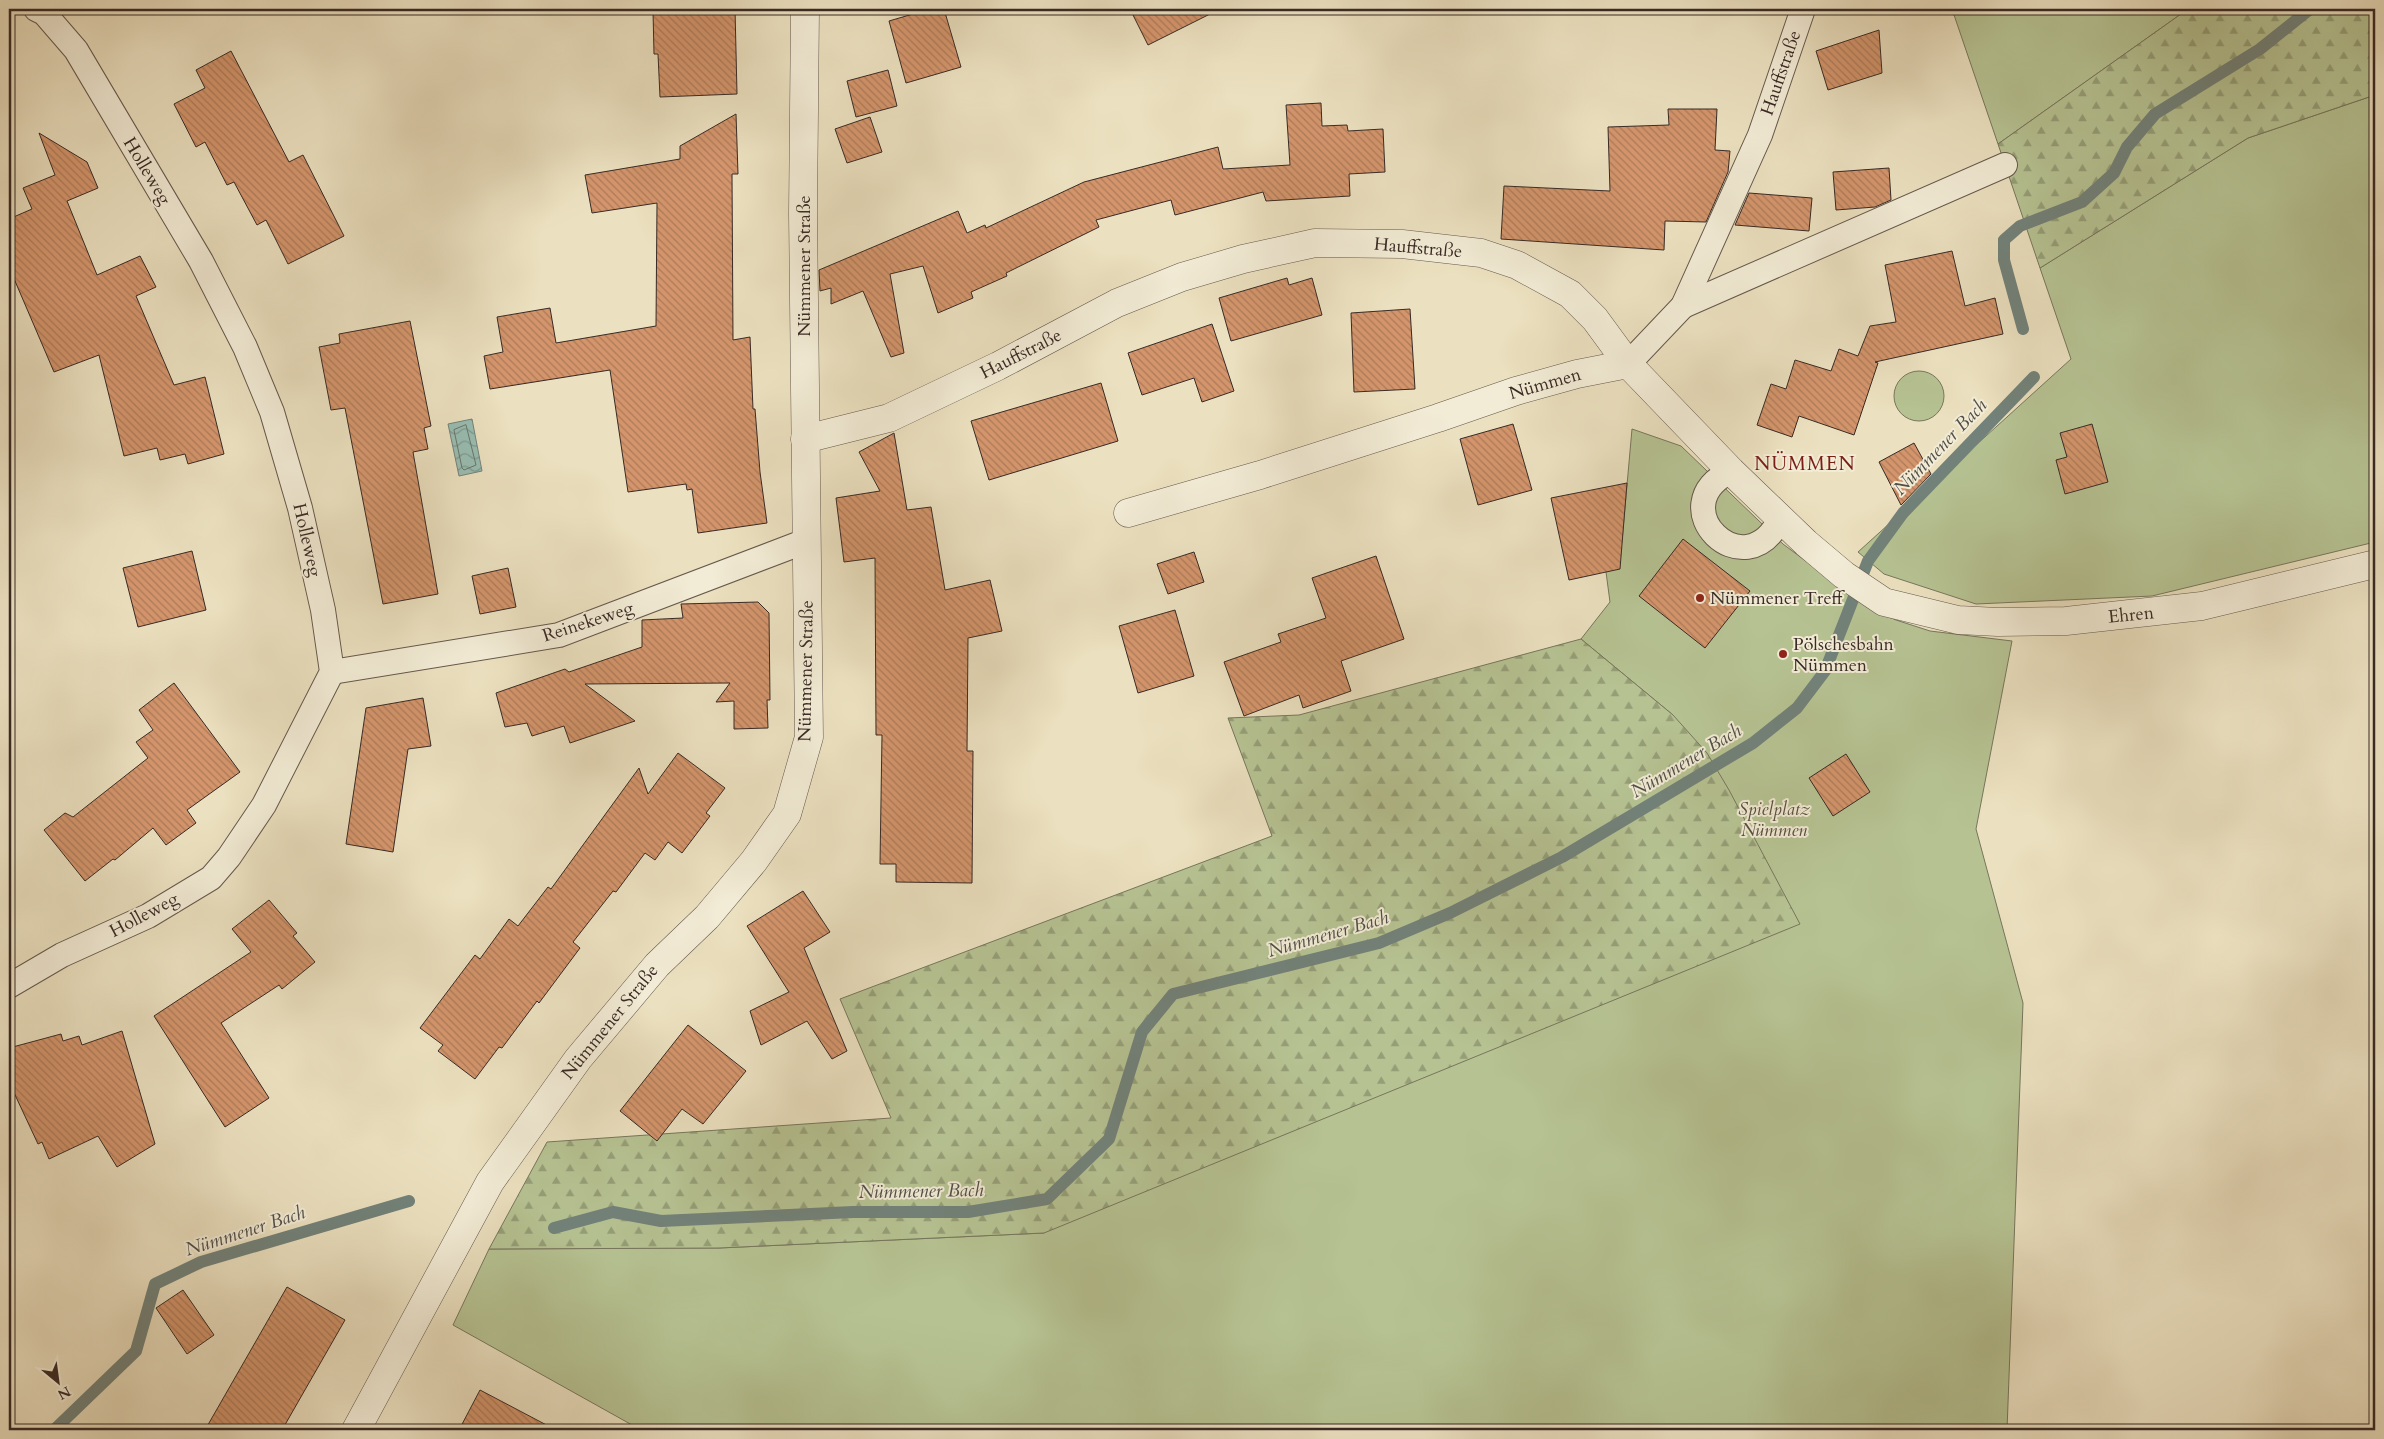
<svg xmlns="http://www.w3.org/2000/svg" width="2384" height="1439" viewBox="0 0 2384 1439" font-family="Cardo,serif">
<defs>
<pattern id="forest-firs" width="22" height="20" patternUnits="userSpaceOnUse" patternTransform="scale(1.25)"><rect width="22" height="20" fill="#b6c292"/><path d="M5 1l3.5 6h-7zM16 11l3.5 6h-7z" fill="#959e77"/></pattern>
<pattern id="water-waves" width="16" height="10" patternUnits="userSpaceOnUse" patternTransform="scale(1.25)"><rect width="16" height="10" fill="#98bdb2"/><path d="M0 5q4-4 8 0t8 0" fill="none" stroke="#7d9a91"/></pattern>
<pattern id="building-back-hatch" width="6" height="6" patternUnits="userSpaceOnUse" patternTransform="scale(1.25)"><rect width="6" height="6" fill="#d4956c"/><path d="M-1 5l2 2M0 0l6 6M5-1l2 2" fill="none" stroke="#ad7a59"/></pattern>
</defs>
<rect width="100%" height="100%" fill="#ebe0bf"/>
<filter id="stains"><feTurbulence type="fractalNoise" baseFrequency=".004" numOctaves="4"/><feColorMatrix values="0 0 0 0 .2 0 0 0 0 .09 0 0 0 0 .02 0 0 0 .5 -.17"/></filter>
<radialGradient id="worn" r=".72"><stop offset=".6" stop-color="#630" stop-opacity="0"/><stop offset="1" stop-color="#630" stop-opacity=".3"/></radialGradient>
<g fill="#b6c292" stroke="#77765c">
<path d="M 1952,9 L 2188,9 L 1998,144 Z"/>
<path d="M 2375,95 L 2375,542 L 2152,596 L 1976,604 L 1884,574 L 1858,552 L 2071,359 L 2040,268 L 2248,138 Z"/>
<circle cx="1919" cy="396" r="25"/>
<path d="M 1632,429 L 1681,446 L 1783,544 L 1867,607 L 1896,620 L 1930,631 L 2012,641 L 1976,829 L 2023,1003 L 2007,1430 L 641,1430 L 453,1325 L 489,1249 L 719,1248 L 1044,1233 L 1673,715 L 1581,639 L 1610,602 L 1606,572 L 1622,541 Z"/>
</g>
<g fill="url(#forest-firs)" stroke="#77765c">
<path d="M 2188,9 L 2375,9 L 2375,95 L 2248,138 L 2040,268 L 1998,144 Z"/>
<path d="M 1581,639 L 1673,715 L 1707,753 L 1729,790 L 1800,924 L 1044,1233 L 719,1248 L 489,1249 L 547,1142 L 891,1118 L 840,999 L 1272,836 L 1228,718 L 1299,715 Z"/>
</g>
<path fill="url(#water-waves)" stroke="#72827a" d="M 472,419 L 482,471 L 459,476 L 448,424 Z"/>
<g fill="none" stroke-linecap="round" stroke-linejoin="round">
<path stroke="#68746c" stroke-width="1" d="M 466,425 L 476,465 L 464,470 L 462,468 L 454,430 Z"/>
<g stroke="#72827a" stroke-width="12">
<path d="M 2023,329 L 2004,260 L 2004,240 L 2020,226 L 2082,202 L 2114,173 L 2127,147 L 2155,114 L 2260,49 L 2310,9"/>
<path d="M 554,1228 L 613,1212 L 661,1221 L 853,1212 L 968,1212 L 1047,1199 L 1109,1139 L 1142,1032 L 1173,994 L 1379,943 L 1450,913 L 1562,857 L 1753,743 L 1797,708 L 1825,671 L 1868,561 L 1903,513 L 2034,377"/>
<path d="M 54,1430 L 136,1351 L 155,1284 L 201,1262 L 409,1201"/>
</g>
</g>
<g fill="url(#building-back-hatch)" stroke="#382a25">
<path d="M 657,9 L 735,9 L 737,94 L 660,97 L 658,54 L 654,54 L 653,11 Z"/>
<path d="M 930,9 L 944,9 L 961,67 L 906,83 L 889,21 Z"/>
<path d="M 1130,9 L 1220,9 L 1148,45 Z"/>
<path d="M 1879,30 L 1882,73 L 1828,90 L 1816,51 Z"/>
<path d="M 231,51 L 289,162 L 303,155 L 344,236 L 288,264 L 266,220 L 257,225 L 234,182 L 227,185 L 205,142 L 196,147 L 174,104 L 205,88 L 196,70 Z"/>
<path d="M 888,70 L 897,106 L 856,117 L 847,81 Z"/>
<path d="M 1321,103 L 1322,126 L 1347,125 L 1348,131 L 1383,129 L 1385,172 L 1349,174 L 1350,196 L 1266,201 L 1263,192 L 1175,215 L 1171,200 L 1096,220 L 1099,227 L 1006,273 L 1007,276 L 971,292 L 973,298 L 938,313 L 923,266 L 890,274 L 904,353 L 891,357 L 863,291 L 831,304 L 831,288 L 820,291 L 819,270 L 958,211 L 967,233 L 985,225 L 986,228 L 1084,182 L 1218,147 L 1223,169 L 1290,165 L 1286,105 Z"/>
<path d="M 1668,109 L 1717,109 L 1715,150 L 1730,151 L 1728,172 L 1706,222 L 1665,221 L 1664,250 L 1501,239 L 1504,186 L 1610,191 L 1608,127 L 1669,125 Z"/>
<path d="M 736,114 L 738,174 L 732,174 L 733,340 L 750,337 L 753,409 L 755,409 L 760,472 L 767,523 L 698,533 L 692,489 L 687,490 L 686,484 L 628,492 L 610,370 L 490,389 L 484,356 L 503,352 L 497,317 L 550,308 L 556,343 L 656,326 L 657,203 L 592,213 L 585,175 L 680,159 L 680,146 Z"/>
<path d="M 870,117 L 882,152 L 847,163 L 835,129 Z"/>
<path d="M 39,133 L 87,162 L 98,188 L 67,201 L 97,275 L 140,256 L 156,287 L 136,296 L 174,385 L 205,377 L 224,454 L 188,464 L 185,454 L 160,460 L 157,448 L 124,456 L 99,355 L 54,372 L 9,267 L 9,219 L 32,209 L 23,188 L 55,175 Z"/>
<path d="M 1889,168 L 1891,200 L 1875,207 L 1836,210 L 1833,172 Z"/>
<path d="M 1749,193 L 1812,198 L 1809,231 L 1735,225 Z"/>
<path d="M 1952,251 L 1965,306 L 1995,298 L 2003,334 L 1875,362 L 1878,363 L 1854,435 L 1799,416 L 1792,437 L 1757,425 L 1771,384 L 1786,389 L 1795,360 L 1831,371 L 1839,349 L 1858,356 L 1870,326 L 1896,322 L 1885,265 Z"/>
<path d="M 1287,278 L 1289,285 L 1312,278 L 1322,315 L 1231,341 L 1219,298 Z"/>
<path d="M 1410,309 L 1415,389 L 1354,392 L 1351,313 Z"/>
<path d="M 410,321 L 431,426 L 424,428 L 428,449 L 413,452 L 438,594 L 383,604 L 345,408 L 331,410 L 319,347 L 340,343 L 339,334 Z"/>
<path d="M 1212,324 L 1234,391 L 1202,402 L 1194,378 L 1142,395 L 1128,353 Z"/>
<path d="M 1101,383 L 1118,441 L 989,480 L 971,421 Z"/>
<path d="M 1513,424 L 1532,490 L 1478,505 L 1460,439 Z"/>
<path d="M 2092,424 L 2108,482 L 2065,494 L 2056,460 L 2067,457 L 2060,433 Z"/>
<path d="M 894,433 L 907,510 L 931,507 L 945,590 L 990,580 L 1002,631 L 968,638 L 967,751 L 973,751 L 972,883 L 896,882 L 896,864 L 880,864 L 882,735 L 876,735 L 875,558 L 844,562 L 836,498 L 880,491 L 859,452 Z"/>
<path d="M 1914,443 L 1931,474 L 1901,505 L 1879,462 Z"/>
<path d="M 1627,483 L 1620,569 L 1569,580 L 1551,498 Z"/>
<path d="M 1683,539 L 1750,591 L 1705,648 L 1639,596 Z"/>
<path d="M 192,551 L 206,610 L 138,627 L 123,568 Z"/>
<path d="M 1194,552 L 1204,582 L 1168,594 L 1157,564 Z"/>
<path d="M 1376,556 L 1404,639 L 1341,661 L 1351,691 L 1303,708 L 1299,695 L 1244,716 L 1224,662 L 1281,642 L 1278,634 L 1326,618 L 1312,578 Z"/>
<path d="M 508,568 L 516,607 L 480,614 L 472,576 Z"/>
<path d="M 758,602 L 769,613 L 770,700 L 767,700 L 768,728 L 734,729 L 734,701 L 716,702 L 730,683 L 585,684 L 635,721 L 570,743 L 564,726 L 532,736 L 527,723 L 505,727 L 496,693 L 565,669 L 569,672 L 642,647 L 642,620 L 683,618 L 681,604 Z"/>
<path d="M 1175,610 L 1194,676 L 1138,693 L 1119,626 Z"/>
<path d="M 174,683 L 240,772 L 187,810 L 196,823 L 166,845 L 153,828 L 115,860 L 113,859 L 85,881 L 44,830 L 65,813 L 73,817 L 148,758 L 136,742 L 153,730 L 139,710 Z"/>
<path d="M 423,698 L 431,746 L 408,749 L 393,852 L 346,844 L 366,708 Z"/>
<path d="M 678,753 L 725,788 L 706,813 L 710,816 L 682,853 L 668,842 L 655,860 L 645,853 L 616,892 L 613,891 L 573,942 L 580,948 L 539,1003 L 537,1001 L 502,1048 L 499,1047 L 475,1079 L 438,1051 L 443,1045 L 420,1028 L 475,955 L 480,959 L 509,919 L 518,926 L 548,887 L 551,889 L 639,768 L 648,794 Z"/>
<path d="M 1846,754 L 1870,792 L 1833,816 L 1809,778 Z"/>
<path d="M 803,891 L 830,932 L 804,948 L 847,1051 L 832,1059 L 807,1021 L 761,1045 L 750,1011 L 789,992 L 747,926 Z"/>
<path d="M 269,900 L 297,933 L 293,936 L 315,962 L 282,989 L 279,985 L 221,1023 L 269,1098 L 225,1127 L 154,1016 L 251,952 L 232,929 Z"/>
<path d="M 688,1025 L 746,1071 L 703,1124 L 682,1109 L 657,1141 L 620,1111 Z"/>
<path d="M 122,1031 L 155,1144 L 117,1167 L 98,1136 L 49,1159 L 42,1142 L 38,1144 L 9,1082 L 9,1048 L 61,1034 L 63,1041 L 79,1036 L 82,1045 Z"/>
<path d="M 287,1287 L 345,1320 L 282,1430 L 205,1430 Z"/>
<path d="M 183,1290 L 214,1335 L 187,1354 L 156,1308 Z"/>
<path d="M 480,1390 L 556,1430 L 459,1430 Z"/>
</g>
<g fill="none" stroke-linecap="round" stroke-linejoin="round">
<defs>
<g id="lane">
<path d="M 1683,306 L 2005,165"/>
<path d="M 1628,364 L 1683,306 L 1760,135 L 1803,9"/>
<path d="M 1731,471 C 1659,506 1745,591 1780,519"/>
<path d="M 332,672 L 559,635 L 806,541"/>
<path d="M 9,986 L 62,955 L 148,916 L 211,878 L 229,857 L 264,805 L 332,672 L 323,610 L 300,508 L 272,412 L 245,347 L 201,261 L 76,50 L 44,13 L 36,9"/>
</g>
<g id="street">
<path d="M 805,439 L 889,418 L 998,366 L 1117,303 L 1182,277 L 1243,259 L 1315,243 L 1402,244 L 1481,253 L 1517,265 L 1570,294 L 1595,319 L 1628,364 L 1731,471 L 1806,543 L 1844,575 L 1884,602 L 1958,620 L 1998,622 L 2066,621 L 2202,606 L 2375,564"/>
<path d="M 1128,513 L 1260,475 L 1438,418 L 1516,391 L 1577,374 L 1628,364"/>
<path d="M 356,1430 L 490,1182 L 578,1059 L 657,965 L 707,917 L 754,861 L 787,814 L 809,737 L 803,213 L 805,9"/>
</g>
</defs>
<use href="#lane" stroke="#65584c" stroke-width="26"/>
<use href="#street" stroke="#65584c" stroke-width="29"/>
<use href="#lane" stroke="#f2ebd5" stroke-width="24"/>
<use href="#street" stroke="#f2ebd5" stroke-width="28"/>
</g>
<g fill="#8f2418" stroke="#f2ebd5" stroke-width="2">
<circle cx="1700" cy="598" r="5"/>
<circle cx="1783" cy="654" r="5"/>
</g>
<g text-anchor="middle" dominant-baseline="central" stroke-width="4" stroke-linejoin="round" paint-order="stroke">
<g font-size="18" fill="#382a25" stroke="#f2ebd5">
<text transform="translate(1781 73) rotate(-71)">Hauffstraße</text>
<text transform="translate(147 171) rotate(59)">Holleweg</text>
<text transform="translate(1418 248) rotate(5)">Hauffstraße</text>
<text transform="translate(804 266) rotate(-90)">Nümmener Straße</text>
<text transform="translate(1021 354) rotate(-27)">Hauffstraße</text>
<text transform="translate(1545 384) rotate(-16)">Nümmen</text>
<text transform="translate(307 540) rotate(77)">Holleweg</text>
<text transform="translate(2131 615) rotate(-6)">Ehren</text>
<text transform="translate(588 622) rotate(-18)">Reinekeweg</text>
<text transform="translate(806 671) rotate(-89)">Nümmener Straße</text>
<text transform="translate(144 915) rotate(-28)">Holleweg</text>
<text transform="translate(610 1022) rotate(-51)">Nümmener Straße</text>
</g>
<g font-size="18" fill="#382a25" stroke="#f2ebd5" text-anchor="start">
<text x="1710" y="598">Nümmener Treff</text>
<text x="1793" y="644">Pölschesbahn<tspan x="1793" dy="21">Nümmen</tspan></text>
</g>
<g font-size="18" font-style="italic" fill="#585040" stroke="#f2ebd5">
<text x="1774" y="809">Spielplatz<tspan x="1774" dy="21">Nümmen</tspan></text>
</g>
<g font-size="19" font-style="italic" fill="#504f48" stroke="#f2ebd5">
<text transform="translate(1940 447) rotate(-46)">Nümmener Bach</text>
<text transform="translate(1686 761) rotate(-31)">Nümmener Bach</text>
<text transform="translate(1328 934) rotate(-16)">Nümmener Bach</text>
<text transform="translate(921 1191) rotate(-1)">Nümmener Bach</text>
<text transform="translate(245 1231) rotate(-18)">Nümmener Bach</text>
</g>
<g font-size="19" letter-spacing="1" fill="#7a1f14" stroke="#f2ebd5">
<text x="1805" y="464">NÜMMEN</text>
</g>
</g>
<rect width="2384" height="1439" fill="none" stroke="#ebe0bf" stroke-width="30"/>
<rect x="10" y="10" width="2364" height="1419" fill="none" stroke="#382a25" stroke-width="2.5"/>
<rect x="15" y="15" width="2354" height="1409" fill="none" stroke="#382a25"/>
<g transform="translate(58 1382) rotate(151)" stroke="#f2ebd5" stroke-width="4" paint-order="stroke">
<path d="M0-4L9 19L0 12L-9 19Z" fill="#382a25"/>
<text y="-8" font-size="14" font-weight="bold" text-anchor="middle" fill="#382a25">N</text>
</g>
<rect width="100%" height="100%" filter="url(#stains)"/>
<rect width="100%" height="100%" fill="url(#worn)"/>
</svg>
